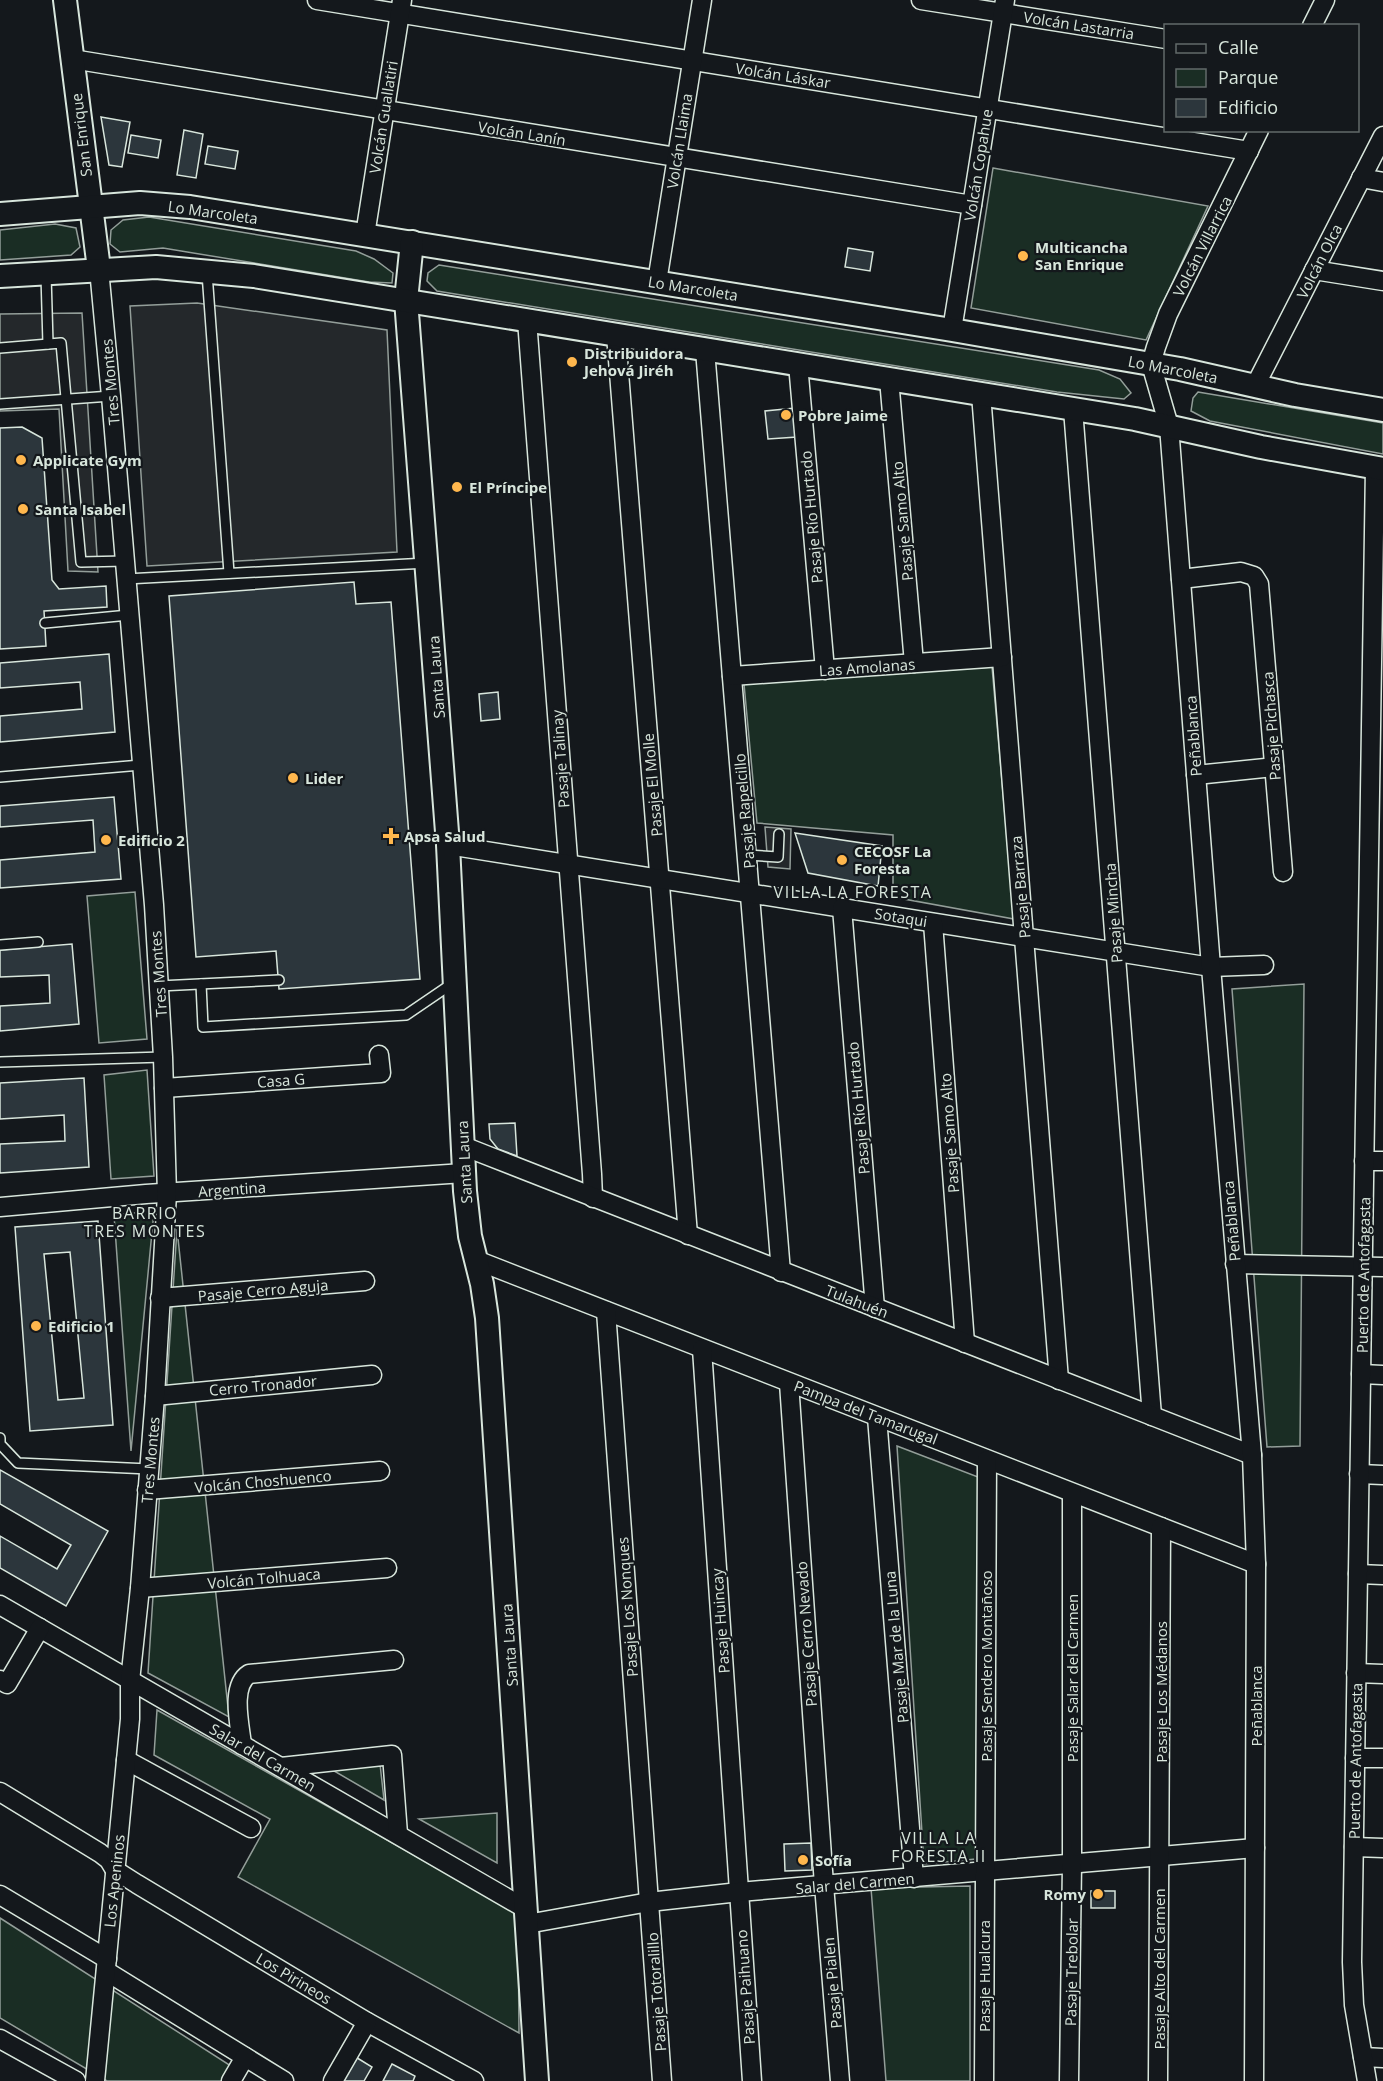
<svg xmlns="http://www.w3.org/2000/svg" width="1383" height="2081" viewBox="0 0 1383 2081" font-family="'Open Sans',sans-serif">
<rect width="100%" height="100%" fill="#14181c"/>
<g fill="#1a2d24" stroke="#939e99" stroke-width="1.5">
<path d="M 993,168 L 1208,206 L 1146,340 L 971,308 Z"/>
<path d="M 149,217 L 356,251 L 374,259 L 393,273 L 392,283 L 369,282 L 163,248 L 120,252 L 110,244 L 111,230 L 123,220 Z"/>
<path d="M 55,224 L 76,228 L 80,247 L 71,255 L 0,260 L 0,230 Z"/>
<path d="M 439,265 L 1099,370 L 1120,379 L 1131,393 L 1124,399 L 1057,392 L 437,291 L 427,281 L 428,273 Z"/>
<path d="M 1198,392 L 1383,423 L 1383,454 L 1210,421 L 1191,411 L 1193,398 Z"/>
<path d="M 992,667 L 1014,919 L 893,897 L 893,835 L 757,823 L 744,684 Z"/>
<path d="M 135,892 L 147,1039 L 99,1043 L 87,896 Z"/>
<path d="M 1304,984 L 1300,1446 L 1267,1447 L 1232,989 Z"/>
<path d="M 147,1070 L 154,1176 L 111,1179 L 104,1075 Z"/>
<path d="M 154,1211 L 131,1451 L 114,1215 Z"/>
<path d="M 177,1229 L 229,1717 L 148,1673 Z"/>
<path d="M 897,1446 L 978,1477 L 976,1859 L 924,1864 Z"/>
<path d="M 157,1710 L 518,1914 L 519,2033 L 238,1877 L 270,1819 L 154,1755 Z"/>
<path d="M 380,1764 L 384,1800 L 329,1768 Z"/>
<path d="M 497,1813 L 497,1863 L 419,1819 Z"/>
<path d="M 970,1886 L 970,2081 L 886,2081 L 871,1888 Z"/>
<path d="M 0,1918 L 231,2066 L 223,2081 L 107,2081 L 0,2018 Z"/>
</g>
<g fill="#24282b" stroke="#939e99" stroke-width="1.5">
<path d="M 197,303 L 387,330 L 397,552 L 147,566 L 130,306 Z"/>
<path d="M 82,313 L 98,572 L 68,571 L 59,409 L 0,411 L 0,314 Z"/>
<path d="M 765,827 L 791,829 L 790,869 L 768,867 Z"/>
</g>
<g fill="#2c363c" stroke="#d8e6dc" stroke-width="1.5" fill-rule="evenodd">
<path d="M 101,117 L 130,122 L 122,167 L 109,165 Z"/>
<path d="M 184,130 L 203,134 L 196,178 L 177,175 Z"/>
<path d="M 131,135 L 161,140 L 158,158 L 128,153 Z"/>
<path d="M 208,146 L 238,151 L 235,169 L 205,164 Z"/>
<path d="M 848,248 L 873,252 L 870,271 L 845,267 Z"/>
<path d="M 795,408 L 797,437 L 768,439 L 765,411 Z"/>
<path d="M 22,427 L 42,438 L 52,580 L 59,589 L 106,586 L 107,607 L 44,611 L 46,646 L 0,649 L 0,428 Z"/>
<path d="M 354,582 L 356,604 L 391,602 L 420,979 L 279,989 L 276,951 L 196,957 L 169,596 Z"/>
<path d="M 109,654 L 115,732 L 0,742 L 0,716 L 82,709 L 80,682 L 0,688 L 0,663 Z"/>
<path d="M 498,692 L 500,719 L 481,721 L 479,694 Z"/>
<path d="M 114,797 L 121,879 L 0,888 L 0,860 L 95,852 L 93,820 L 0,827 L 0,806 Z"/>
<path d="M 795,833 L 882,846 L 878,886 L 808,873 Z"/>
<path d="M 72,944 L 79,1024 L 0,1031 L 0,1006 L 50,1003 L 49,975 L 0,977 L 0,950 Z"/>
<path d="M 84,1078 L 89,1167 L 0,1173 L 0,1144 L 65,1141 L 64,1115 L 0,1119 L 0,1083 Z"/>
<path d="M 515,1123 L 517,1156 L 498,1149 L 490,1139 L 489,1124 Z"/>
<path d="M 98,1221 L 113,1425 L 30,1431 L 15,1227 ZM 70,1252 L 84,1398 L 58,1400 L 44,1254 Z"/>
<path d="M 0,1470 L 108,1531 L 66,1606 L 0,1568 L 0,1536 L 57,1569 L 71,1545 L 0,1504 Z"/>
<path d="M 811,1843 L 812,1870 L 785,1871 L 784,1844 Z"/>
<rect x="1091" y="1891" width="24" height="17"/>
<path d="M 354,2056 L 372,2067 L 364,2081 L 339,2081 Z"/>
<path d="M 392,2064 L 415,2076 L 413,2081 L 383,2081 Z"/>
</g>
<g fill="none" stroke-linecap="round" stroke-linejoin="round">
<defs>
<g id="service">
<path d="M 207,273 L 229,573"/>
<path d="M 46,275 L 48,344"/>
<path d="M 0,348 L 61,343 L 81,562 L 125,561"/>
<path d="M 0,404 L 111,396"/>
<path d="M 126,579 L 427,563"/>
<path d="M 45,623 L 129,615"/>
<path d="M 0,777 L 141,765"/>
<path d="M 747,855 L 778,857 L 779,834"/>
<path d="M 0,945 L 38,942"/>
<path d="M 201,984 L 203,1027 L 406,1015 L 453,983"/>
<path d="M 159,986 L 279,980"/>
<path d="M 0,1062 L 163,1057"/>
<path d="M 0,1438 L 0,1444 L 18,1463 L 149,1469"/>
</g>
<g id="minor">
<path d="M 317,0 L 1249,151"/>
<path d="M 921,0 L 1166,39"/>
<path d="M 1312,26 L 1325,0"/>
<path d="M 72,59 L 972,205"/>
<path d="M 1361,178 L 1383,182"/>
<path d="M 365,235 L 402,0"/>
<path d="M 1314,270 L 1383,281"/>
<path d="M 657,282 L 702,0"/>
<path d="M 527,320 L 592,1174 L 593,1198"/>
<path d="M 952,330 L 1005,0"/>
<path d="M 616,335 L 688,1235"/>
<path d="M 705,350 L 781,1272"/>
<path d="M 798,364 L 825,670"/>
<path d="M 889,379 L 914,663"/>
<path d="M 1255,386 L 1383,136"/>
<path d="M 981,394 L 1059,1380"/>
<path d="M 1073,409 L 1152,1416"/>
<path d="M 1181,579 L 1241,572 L 1254,576 L 1259,584 L 1283,872"/>
<path d="M 732,676 L 1002,657"/>
<path d="M 1196,775 L 1274,767"/>
<path d="M 448,845 L 1211,967 L 1264,965"/>
<path d="M 842,908 L 875,1308"/>
<path d="M 933,923 L 965,1343"/>
<path d="M 164,1088 L 381,1073 L 379,1055"/>
<path d="M 463,1146 L 1252,1455"/>
<path d="M 1364,1161 L 1383,1161"/>
<path d="M 0,1207 L 146,1194 L 464,1173"/>
<path d="M 476,1260 L 1256,1564"/>
<path d="M 1235,1264 L 1383,1267"/>
<path d="M 160,1298 L 365,1281"/>
<path d="M 606,1311 L 662,2081"/>
<path d="M 702,1349 L 752,2081"/>
<path d="M 1361,1374 L 1383,1375"/>
<path d="M 789,1383 L 824,1885 L 840,2081"/>
<path d="M 155,1396 L 372,1375"/>
<path d="M 877,1417 L 914,1878"/>
<path d="M 1359,1474 L 1383,1475"/>
<path d="M 147,1490 L 380,1471"/>
<path d="M 1358,1574 L 1383,1575"/>
<path d="M 140,1588 L 387,1568"/>
<path d="M 0,1605 L 526,1909"/>
<path d="M 1356,1673 L 1383,1674"/>
<path d="M 0,1680 L 7,1684 L 40,1628"/>
<path d="M 242,1745 C 240,1725 230,1686 249,1674 L 394,1660"/>
<path d="M 1355,1758 L 1383,1758"/>
<path d="M 126,1760 L 251,1828"/>
<path d="M 281,1767 L 392,1755 L 398,1834"/>
<path d="M 0,1792 L 100,1853 L 109,1860 L 115,1870 L 137,1884 L 367,2022 L 474,2081"/>
<path d="M 1354,1847 L 1383,1848"/>
<path d="M 0,1895 L 107,1959"/>
<path d="M 527,1924 L 649,1902 L 739,1892 L 1255,1848"/>
<path d="M 106,1971 L 284,2081"/>
<path d="M 0,2039 L 76,2081"/>
<path d="M 1363,2057 L 1383,2058"/>
<path d="M 95,2081 L 130,1719 L 130,1681 L 140,1588 L 155,1396 L 167,1194 L 163,1057 L 154,905 L 111,396 L 99,269"/>
<path d="M 231,2081 L 245,2057"/>
<path d="M 333,2081 L 367,2022"/>
<path d="M 984,2081 L 987,1460"/>
<path d="M 1069,2081 L 1072,1864 L 1072,1493"/>
<path d="M 1158,2081 L 1161,1527"/>
<path d="M 1254,2081 L 1256,1564 L 1252,1455 L 1211,967 L 1169,426 L 1151,364 L 1156,347 L 1168,314 L 1259,130"/>
<path d="M 1367,2081 L 1354,2005 L 1352,1962 L 1375,467"/>
</g>
<g id="tertiary">
<path d="M 65,0 L 99,269"/>
<path d="M 0,214 L 140,203 L 190,207 L 952,330 L 1180,369 L 1295,395 L 1383,410"/>
<path d="M 412,242 L 406,300 L 448,845 L 465,1191 L 470,1236 L 482,1284 L 487,1318 L 537,2081"/>
<path d="M 0,276 L 156,267 L 254,276 L 1135,419 L 1261,447 L 1383,469"/>
</g>
</defs>
<use href="#service" stroke="#d8e6dc" stroke-width="12"/>
<use href="#minor" stroke="#d8e6dc" stroke-width="21"/>
<use href="#tertiary" stroke="#d8e6dc" stroke-width="26"/>
<use href="#service" stroke="#14181c" stroke-width="9"/>
<use href="#minor" stroke="#14181c" stroke-width="18"/>
<use href="#tertiary" stroke="#14181c" stroke-width="22"/>
</g>
<g fill="#ffb74d" stroke="#14181c" stroke-width="2">
<circle cx="1023" cy="256" r="6"/>
<circle cx="572" cy="362" r="6"/>
<circle cx="786" cy="415" r="6"/>
<circle cx="21" cy="460" r="6"/>
<circle cx="457" cy="487" r="6"/>
<circle cx="23" cy="509" r="6"/>
<circle cx="293" cy="778" r="6"/>
<path d="M388 827h6v6h6v6h-6v6h-6v-6h-6v-6h6z"/>
<circle cx="106" cy="840" r="6"/>
<circle cx="842" cy="860" r="6"/>
<circle cx="36" cy="1326" r="6"/>
<circle cx="803" cy="1860" r="6"/>
<circle cx="1098" cy="1894" r="6"/>
</g>
<g text-anchor="middle" dominant-baseline="central" stroke-width="4.5" stroke-linejoin="round" paint-order="stroke">
<g font-size="15" fill="#d8e6dc" stroke="#14181c">
<text transform="translate(1079 25) rotate(9)">Volcán Lastarria</text>
<text transform="translate(783 75) rotate(9)">Volcán Láskar</text>
<text transform="translate(383 117) rotate(-81)">Volcán Guallatiri</text>
<text transform="translate(522 133) rotate(9)">Volcán Lanín</text>
<text transform="translate(81 135) rotate(-97)">San Enrique</text>
<text transform="translate(679 141) rotate(-81)">Volcán Llaima</text>
<text transform="translate(978 165) rotate(-81)">Volcán Copahue</text>
<text transform="translate(213 212) rotate(8)">Lo Marcoleta</text>
<text transform="translate(1202 246) rotate(-63)">Volcán Villarrica</text>
<text transform="translate(1319 261) rotate(-63)">Volcán Olca</text>
<text transform="translate(693 288) rotate(9)">Lo Marcoleta</text>
<text transform="translate(1173 369) rotate(11)">Lo Marcoleta</text>
<text transform="translate(110 382) rotate(-95)">Tres Montes</text>
<text transform="translate(811 517) rotate(-95)">Pasaje Río Hurtado</text>
<text transform="translate(902 521) rotate(-95)">Pasaje Samo Alto</text>
<text transform="translate(867 667) rotate(-4)">Las Amolanas</text>
<text transform="translate(436 677) rotate(-94)">Santa Laura</text>
<text transform="translate(1271 726) rotate(-94)">Pasaje Pichasca</text>
<text transform="translate(1193 736) rotate(-94)">Peñablanca</text>
<text transform="translate(560 759) rotate(-94)">Pasaje Talinay</text>
<text transform="translate(652 785) rotate(-95)">Pasaje El Molle</text>
<text transform="translate(744 811) rotate(-95)">Pasaje Rapelcillo</text>
<text transform="translate(1020 887) rotate(-95)">Pasaje Barraza</text>
<text transform="translate(1113 913) rotate(-94)">Pasaje Mincha</text>
<text transform="translate(901 917) rotate(9)">Sotaqui</text>
<text transform="translate(158 974) rotate(-94)">Tres Montes</text>
<text transform="translate(281 1080) rotate(-4)">Casa G</text>
<text transform="translate(858 1108) rotate(-95)">Pasaje Río Hurtado</text>
<text transform="translate(949 1133) rotate(-94)">Pasaje Samo Alto</text>
<text transform="translate(464 1162) rotate(-93)">Santa Laura</text>
<text transform="translate(232 1189) rotate(-4)">Argentina</text>
<text transform="translate(1231 1221) rotate(-95)">Peñablanca</text>
<text transform="translate(1363 1275) rotate(-89)">Puerto de Antofagasta</text>
<text transform="translate(263 1290) rotate(-5)">Pasaje Cerro Aguja</text>
<text transform="translate(857 1301) rotate(21)">Tulahuén</text>
<text transform="translate(263 1385) rotate(-5)">Cerro Tronador</text>
<text transform="translate(866 1412) rotate(21)">Pampa del Tamarugal</text>
<text transform="translate(150 1460) rotate(-85)">Tres Montes</text>
<text transform="translate(263 1481) rotate(-5)">Volcán Choshuenco</text>
<text transform="translate(264 1578) rotate(-5)">Volcán Tolhuaca</text>
<text transform="translate(627 1607) rotate(-94)">Pasaje Los Nonques</text>
<text transform="translate(720 1621) rotate(-94)">Pasaje Huincay</text>
<text transform="translate(806 1634) rotate(-94)">Pasaje Cerro Nevado</text>
<text transform="translate(509 1645) rotate(-94)">Santa Laura</text>
<text transform="translate(896 1647) rotate(-95)">Pasaje Mar de la Luna</text>
<text transform="translate(986 1666) rotate(-90)">Pasaje Sendero Montañoso</text>
<text transform="translate(1072 1678) rotate(-90)">Pasaje Salar del Carmen</text>
<text transform="translate(1161 1692) rotate(-90)">Pasaje Los Médanos</text>
<text transform="translate(1256 1706) rotate(-90)">Peñablanca</text>
<text transform="translate(263 1757) rotate(30)">Salar del Carmen</text>
<text transform="translate(1355 1761) rotate(-89)">Puerto de Antofagasta</text>
<text transform="translate(114 1881) rotate(-84)">Los Apeninos</text>
<text transform="translate(855 1883) rotate(-5)">Salar del Carmen</text>
<text transform="translate(1159 1969) rotate(-90)">Pasaje Alto del Carmen</text>
<text transform="translate(1071 1972) rotate(-89)">Pasaje Trebolar</text>
<text transform="translate(984 1976) rotate(-90)">Pasaje Hualcura</text>
<text transform="translate(294 1978) rotate(31)">Los Pirineos</text>
<text transform="translate(832 1983) rotate(-95)">Pasaje Pialen</text>
<text transform="translate(745 1987) rotate(-94)">Pasaje Paihuano</text>
<text transform="translate(656 1992) rotate(-94)">Pasaje Totoralillo</text>
</g>
<g font-size="15" font-weight="bold" fill="#d8e6dc" stroke="#14181c" text-anchor="start">
<text x="1035" y="247">Multicancha<tspan x="1035" dy="17">San Enrique</tspan></text>
<text x="584" y="353">Distribuidora<tspan x="584" dy="17">Jehová Jiréh</tspan></text>
<text x="798" y="415">Pobre Jaime</text>
<text x="33" y="460">Applicate Gym</text>
<text x="469" y="487">El Príncipe</text>
<text x="35" y="509">Santa Isabel</text>
<text x="305" y="778">Lider</text>
<text x="404" y="836">Apsa Salud</text>
<text x="118" y="840">Edificio 2</text>
<text x="854" y="851">CECOSF La<tspan x="854" dy="17">Foresta</tspan></text>
<text x="48" y="1326">Edificio 1</text>
<text x="815" y="1860">Sofía</text>
<text x="1086" y="1894" text-anchor="end">Romy</text>
</g>
<g font-size="16" letter-spacing="1.5" fill="#d8e6dc" stroke="#14181c">
<text x="853" y="892">VILLA LA FORESTA</text>
<text x="145" y="1213">BARRIO<tspan x="145" dy="18">TRES MONTES</tspan></text>
<text x="939" y="1838">VILLA LA<tspan x="939" dy="18">FORESTA II</tspan></text>
</g>
</g>
<rect x="1164" y="24" width="195" height="108" fill="#14181c" stroke="#626a69" stroke-width="1.5"/>
<rect x="1176" y="44" width="30" height="9" fill="#14181c" stroke="#626a69" stroke-width="1.5"/>
<text x="1218" y="54" font-size="18" fill="#d8e6dc">Calle</text>
<rect x="1176" y="69" width="30" height="18" fill="#1a2d24" stroke="#626a69" stroke-width="1.5"/>
<text x="1218" y="84" font-size="18" fill="#d8e6dc">Parque</text>
<rect x="1176" y="99" width="30" height="18" fill="#2c363c" stroke="#626a69" stroke-width="1.5"/>
<text x="1218" y="114" font-size="18" fill="#d8e6dc">Edificio</text>
</svg>
